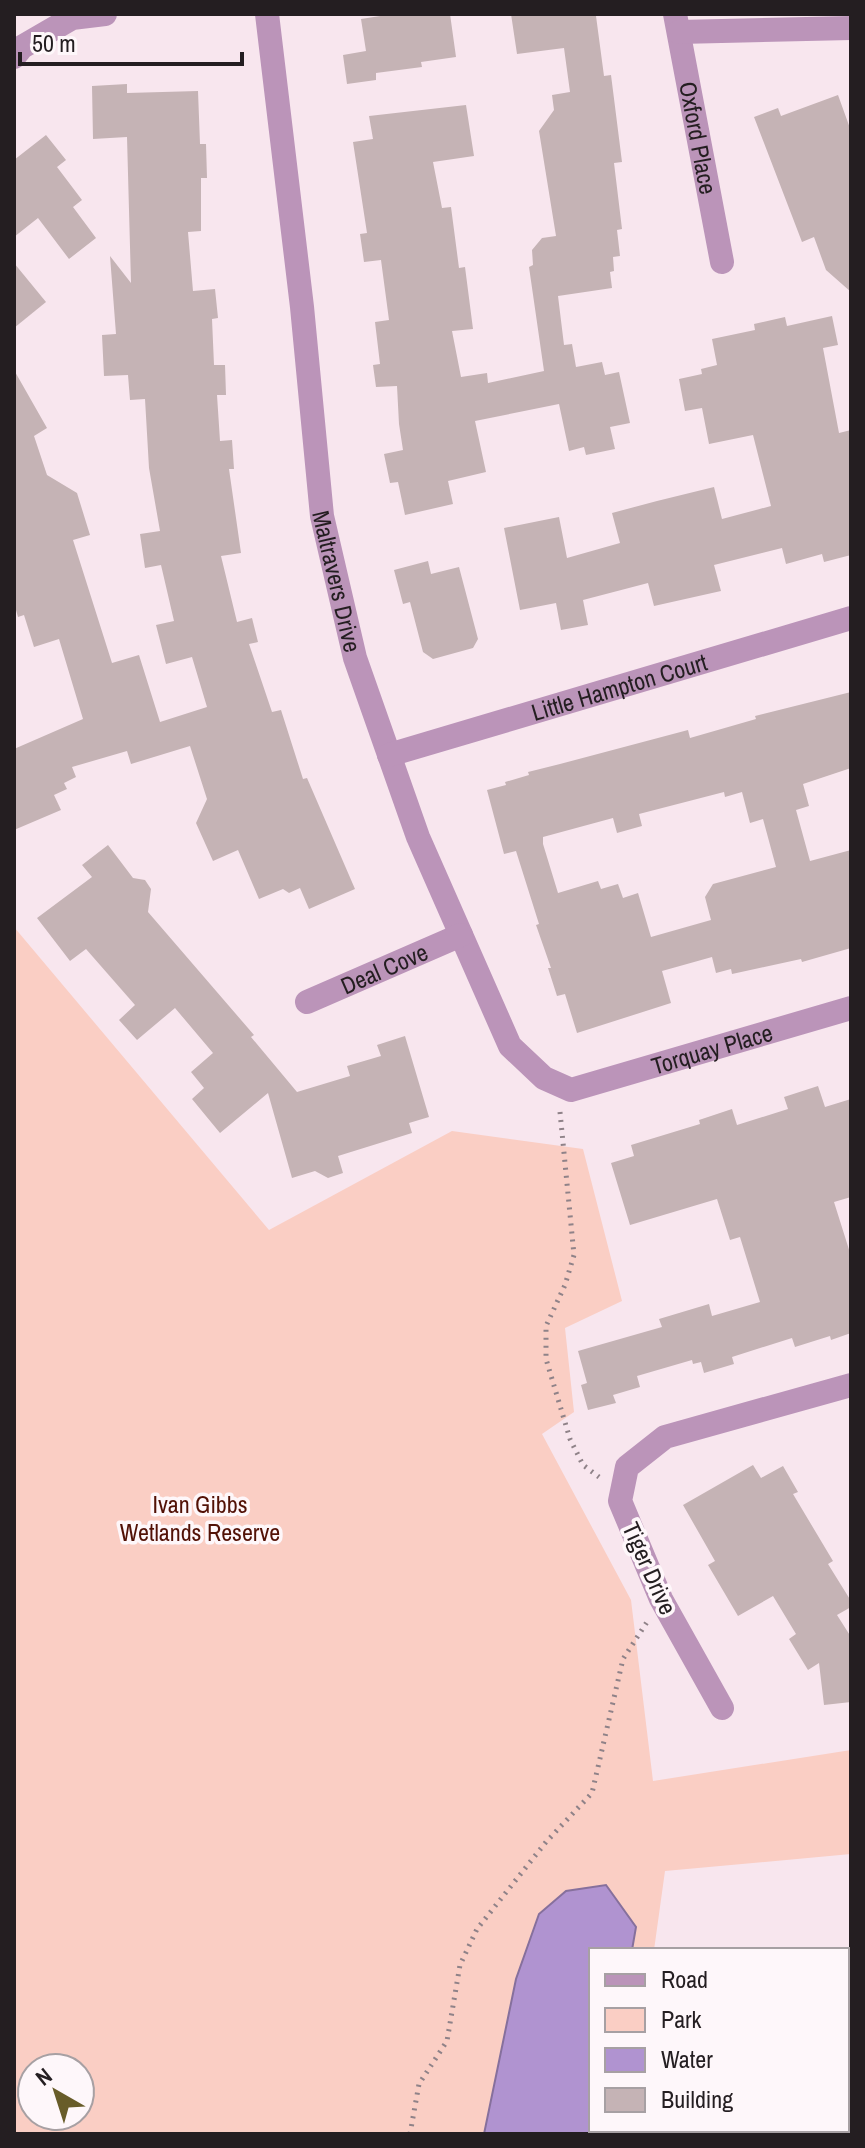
<svg xmlns="http://www.w3.org/2000/svg" width="865" height="2148" viewBox="0 0 865 2148" font-family="'Archivo Narrow',sans-serif">
<rect width="100%" height="100%" fill="#f8e6ee"/>
<path fill="#facec4" fill-rule="evenodd" d="M 14,927 L 269,1230 L 452,1131 L 583,1149 L 622,1301 L 565,1328 L 574,1412 L 542,1434 L 631,1600 L 653,1781 L 851,1750 L 851,1854 L 665,1871 L 654,1950 L 591,1950 L 591,2130 L 627,2130 L 627,2134 L 14,2134 ZM 32,2068 L 80,2068 L 80,2116 L 32,2116 Z"/>
<path fill="#b093d0" stroke="#86709c" stroke-width="2" d="M 606,1885 L 636,1927 L 632,1950 L 591,1950 L 591,2130 L 606,2130 L 606,2134 L 484,2134 L 516,1979 L 539,1914 L 566,1891 Z"/>
<g fill="#c5b3b5" fill-rule="evenodd">
<path d="M 393,14 L 450,14 L 456,57 L 421,62 L 422,67 L 376,73 L 376,80 L 347,84 L 343,55 L 366,51 L 361,19 Z"/>
<path d="M 511,14 L 596,16 L 604,76 L 611,75 L 622,162 L 614,163 L 622,229 L 617,230 L 620,256 L 613,257 L 614,271 L 610,272 L 612,288 L 558,296 L 564,345 L 572,344 L 576,367 L 602,362 L 605,375 L 619,372 L 630,423 L 610,427 L 615,449 L 586,455 L 584,447 L 569,451 L 559,404 L 475,421 L 486,472 L 448,481 L 453,504 L 405,515 L 398,482 L 390,483 L 384,454 L 403,450 L 399,424 L 397,386 L 376,387 L 373,365 L 380,364 L 375,322 L 389,320 L 381,260 L 364,262 L 360,234 L 367,233 L 353,142 L 373,139 L 369,116 L 466,105 L 474,156 L 433,162 L 442,208 L 451,207 L 459,268 L 465,267 L 473,329 L 452,331 L 461,377 L 487,373 L 488,383 L 544,371 L 529,267 L 533,265 L 532,250 L 542,238 L 556,236 L 539,131 L 554,110 L 552,95 L 570,92 L 564,48 L 517,54 Z"/>
<path d="M 127,84 L 127,93 L 198,91 L 200,144 L 206,144 L 207,178 L 201,178 L 201,231 L 188,232 L 193,291 L 215,289 L 218,318 L 212,319 L 214,365 L 225,365 L 226,395 L 217,395 L 220,441 L 232,440 L 234,469 L 229,469 L 241,553 L 221,556 L 237,622 L 252,618 L 258,642 L 249,644 L 272,712 L 281,710 L 303,779 L 307,778 L 355,889 L 309,909 L 300,888 L 289,893 L 283,889 L 259,899 L 238,850 L 213,861 L 196,823 L 207,799 L 190,746 L 131,764 L 127,751 L 72,767 L 76,777 L 64,783 L 67,789 L 54,795 L 61,810 L 14,830 L 14,749 L 83,719 L 59,639 L 34,647 L 24,615 L 18,617 L 14,603 L 14,370 L 47,428 L 34,436 L 47,475 L 77,493 L 90,535 L 73,540 L 112,663 L 139,655 L 160,722 L 207,707 L 192,657 L 166,664 L 156,625 L 174,621 L 161,565 L 145,568 L 140,534 L 160,531 L 149,468 L 145,399 L 130,400 L 128,375 L 104,376 L 102,335 L 116,334 L 110,256 L 131,283 L 127,137 L 93,139 L 92,86 Z"/>
<path d="M 838,95 L 851,131 L 851,292 L 826,270 L 814,237 L 802,242 L 754,117 L 778,108 L 781,116 Z"/>
<path d="M 46,135 L 66,160 L 57,167 L 82,200 L 73,207 L 96,238 L 69,259 L 38,218 L 14,237 L 14,160 Z"/>
<path d="M 14,263 L 46,302 L 14,328 Z"/>
<path d="M 832,316 L 838,345 L 823,348 L 839,433 L 851,430 L 851,555 L 824,562 L 822,554 L 786,564 L 782,548 L 714,565 L 721,591 L 654,606 L 648,583 L 583,600 L 588,625 L 561,630 L 556,603 L 520,610 L 504,528 L 559,517 L 567,558 L 620,543 L 612,513 L 657,501 L 714,487 L 722,519 L 771,506 L 753,435 L 709,444 L 702,408 L 685,411 L 679,379 L 702,374 L 701,369 L 717,365 L 712,339 L 755,330 L 754,324 L 785,317 L 787,326 Z"/>
<path d="M 428,561 L 431,574 L 459,567 L 478,639 L 473,648 L 433,659 L 423,652 L 410,602 L 403,604 L 394,570 Z"/>
<path d="M 851,692 L 851,768 L 803,784 L 809,806 L 796,810 L 810,861 L 851,850 L 851,948 L 802,962 L 801,959 L 732,974 L 731,969 L 716,973 L 712,957 L 662,971 L 671,1003 L 577,1033 L 565,994 L 557,996 L 548,968 L 551,968 L 536,925 L 539,924 L 516,851 L 504,854 L 487,790 L 506,785 L 505,782 L 529,775 L 528,772 L 560,764 L 688,730 L 690,738 L 756,719 L 755,716 ZM 724,792 L 725,797 L 742,792 L 750,823 L 763,819 L 776,867 L 713,884 L 705,897 L 711,920 L 651,937 L 638,893 L 623,898 L 618,884 L 601,889 L 598,881 L 558,893 L 543,844 L 543,837 L 613,818 L 617,833 L 642,826 L 639,814 Z"/>
<path d="M 108,845 L 133,878 L 145,880 L 151,889 L 148,912 L 254,1035 L 251,1037 L 297,1092 L 350,1076 L 347,1066 L 381,1056 L 377,1045 L 405,1036 L 429,1117 L 409,1123 L 412,1133 L 338,1156 L 343,1173 L 328,1178 L 315,1171 L 292,1178 L 268,1093 L 220,1133 L 192,1099 L 204,1088 L 191,1072 L 213,1053 L 175,1008 L 137,1040 L 119,1020 L 135,1005 L 86,949 L 70,961 L 37,918 L 92,877 L 82,865 Z"/>
<path d="M 818,1086 L 825,1107 L 851,1099 L 851,1197 L 834,1202 L 851,1256 L 851,1333 L 831,1340 L 830,1336 L 795,1347 L 792,1338 L 732,1357 L 734,1364 L 704,1373 L 701,1362 L 693,1364 L 692,1360 L 637,1376 L 640,1387 L 613,1395 L 616,1403 L 588,1410 L 581,1385 L 587,1383 L 578,1351 L 662,1327 L 659,1319 L 709,1304 L 712,1316 L 760,1302 L 740,1237 L 730,1240 L 717,1199 L 630,1225 L 611,1163 L 634,1156 L 631,1145 L 700,1124 L 699,1120 L 732,1109 L 737,1125 L 788,1109 L 784,1097 Z"/>
<path d="M 753,1465 L 761,1478 L 783,1466 L 798,1492 L 793,1494 L 833,1561 L 828,1564 L 851,1601 L 851,1607 L 837,1615 L 851,1637 L 851,1702 L 824,1705 L 819,1663 L 808,1670 L 789,1639 L 796,1634 L 773,1596 L 738,1616 L 708,1565 L 715,1561 L 683,1505 Z"/>
</g>
<g fill="none" stroke-linecap="round" stroke-linejoin="round">
<g stroke="#8f8288" stroke-width="5" stroke-dasharray="2 6" stroke-linecap="butt">
<path d="M 560,1112 L 574,1255 L 565,1285 L 546,1326 L 546,1359 L 570,1439 L 583,1465 L 599,1477"/>
<path d="M 410,2134 L 419,2084 L 447,2041 L 460,1965 L 477,1929 L 546,1842 L 592,1793 L 623,1659 L 647,1622"/>
</g>
<g stroke="#bb94b9" stroke-width="24">
<path id="s1" d="M 267,14 L 302,307 L 322,516 L 355,658 L 418,837 L 510,1046 L 544,1078 L 571,1090 L 851,1008"/>
<path id="s2" d="M 675,14 L 722,262"/>
<path d="M 679,32 L 851,28"/>
<path d="M 14,57 L 22,47 L 72,18 L 105,14"/>
<path id="s3" d="M 389,755 L 851,618"/>
<path id="s4" d="M 307,1002 L 461,935"/>
<path d="M 722,1708 L 661,1599 L 620,1501 L 627,1467 L 665,1437 L 851,1385"/>
<path d="M 847,2039 L 851,2037"/>
<path d="M 818,2134 L 818,2130"/>
</g>
</g>
<g text-anchor="middle" dominant-baseline="central" stroke-width="7" stroke-linejoin="round" paint-order="stroke">
<g font-size="24" fill="#241e21" stroke="#fef7fa">
<text stroke="none"><textPath href="#s2" startOffset="126">Oxford Place</textPath></text>
<text stroke="none"><textPath href="#s1" startOffset="572">Maltravers Drive</textPath></text>
<text stroke="none"><textPath href="#s3" startOffset="240">Little Hampton Court</textPath></text>
<text stroke="none"><textPath href="#s4" startOffset="84">Deal Cove</textPath></text>
<text stroke="none"><textPath href="#s1" startOffset="1292">Torquay Place</textPath></text>
<text transform="translate(650 1568) rotate(66)">Tiger Drive</text>
</g>
<g font-size="24" fill="#521106" stroke="#fef7fa">
<text x="200" y="1504">Ivan Gibbs<tspan x="200" dy="28">Wetlands Reserve</tspan></text>
</g>
</g>
<rect width="865" height="2148" fill="none" stroke="#241e21" stroke-width="32"/>
<rect x="589" y="1948" width="260" height="184" fill="#fef7fa" stroke="#a7a0a3" stroke-width="2"/>
<rect x="605" y="1974" width="40" height="12" fill="#bb94b9" stroke="#a7a0a3" stroke-width="2"/>
<text x="661" y="1988" font-size="24" fill="#241e21">Road</text>
<rect x="605" y="2008" width="40" height="24" fill="#facec4" stroke="#a7a0a3" stroke-width="2"/>
<text x="661" y="2028" font-size="24" fill="#241e21">Park</text>
<rect x="605" y="2048" width="40" height="24" fill="#b093d0" stroke="#a7a0a3" stroke-width="2"/>
<text x="661" y="2068" font-size="24" fill="#241e21">Water</text>
<rect x="605" y="2088" width="40" height="24" fill="#c5b3b5" stroke="#a7a0a3" stroke-width="2"/>
<text x="661" y="2108" font-size="24" fill="#241e21">Building</text>
<g transform="translate(56 2092) rotate(321)"><circle r="38" fill="#fef7fa" stroke="#a7a0a3" stroke-width="2"/>
<path d="M0-6L14 30L0 20L-14 30Z" fill="#685c29"/>
<text y="-12" font-size="22" font-weight="bold" text-anchor="middle" fill="#241e21">N</text>
</g>
<path d="M20 52v12h222v-12" fill="none" stroke="#241e21" stroke-width="4"/>
<text x="32" y="52" font-size="24" fill="#241e21" stroke="#fef7fa" stroke-width="6" paint-order="stroke">50 m</text>
</svg>
